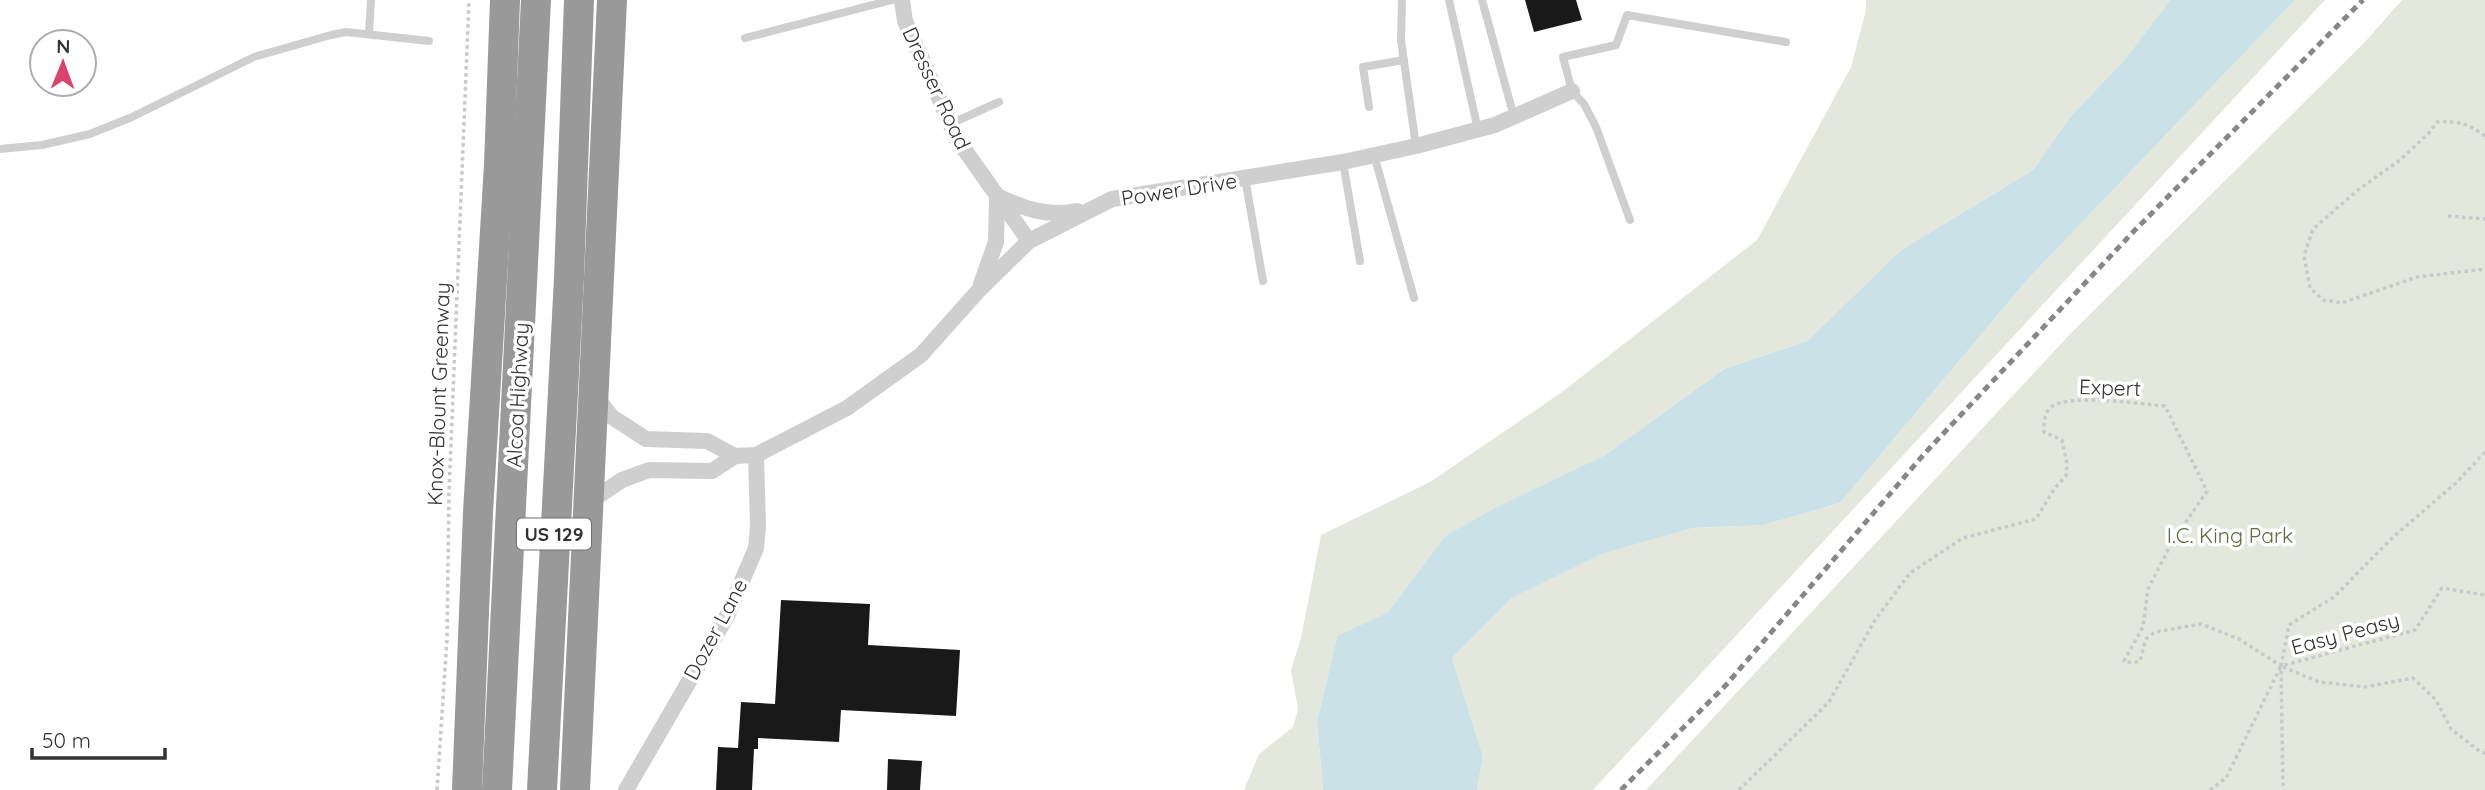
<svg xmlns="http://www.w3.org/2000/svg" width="2485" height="790" viewBox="0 0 2485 790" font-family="Quicksand,sans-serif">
<rect width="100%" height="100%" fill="#fff"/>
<g fill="#e4e8dc">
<path d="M 1866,0 L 2170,0 L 2126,58 L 2070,117 L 2033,170 L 1901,250 L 1807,341 L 1724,369 L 1605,455 L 1498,507 L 1445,536 L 1388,612 L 1337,636 L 1317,722 L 1323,790 L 1244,790 L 1259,754 L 1293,727 L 1298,709 L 1291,670 L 1301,638 L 1321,535 L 1430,482 L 1562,392 L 1757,240 L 1851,67 L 1866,10 Z"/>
<path d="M 2295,0 L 2325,0 L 1593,790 L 1477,790 L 1483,756 L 1452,658 L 1512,598 L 1602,554 L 1693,528 L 1764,525 L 1840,503 L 2027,280 Z"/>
<path d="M 2402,0 L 2485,0 L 2485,790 L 1646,790 L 2071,333 L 2363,44 Z"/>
</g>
<path fill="#cae2e7" d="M 2170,0 L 2295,0 L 2027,280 L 1840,503 L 1764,525 L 1693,528 L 1602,554 L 1512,598 L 1452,658 L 1483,756 L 1477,790 L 1323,790 L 1317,722 L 1337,636 L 1388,612 L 1445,536 L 1497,507 L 1605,455 L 1724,369 L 1807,341 L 1901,250 L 2033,170 L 2070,117 L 2126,58 Z"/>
<g fill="#191919">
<path d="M 1525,0 L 1576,0 L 1582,20 L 1534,32 Z"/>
<path d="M 781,600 L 870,604 L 868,645 L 960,650 L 956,716 L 841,710 L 839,742 L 758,738 L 758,749 L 754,749 L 752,790 L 716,790 L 718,747 L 738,748 L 741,702 L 775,704 Z"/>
<path d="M 888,759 L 922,761 L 920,790 L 887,790 Z"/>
</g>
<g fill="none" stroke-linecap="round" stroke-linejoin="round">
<g stroke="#c9c9c9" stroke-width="3.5" stroke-dasharray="3.5 3.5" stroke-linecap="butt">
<path d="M 2485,136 C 2467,123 2459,121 2437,122 L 2429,133 L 2400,160 L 2358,190 L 2313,229 L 2304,256 L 2310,288 L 2323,300 L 2342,303 L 2417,277 L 2485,269"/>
<path d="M 2448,216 L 2485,219"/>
<path d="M 2485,452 L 2456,483 L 2393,537 L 2334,597 L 2289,625 L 2281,666 L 2415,630 L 2442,588 L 2485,595"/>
<path d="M 437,790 L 447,639 L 449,492 L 469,0"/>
<path d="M 1739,790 L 1829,702 L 1875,620 L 1910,573 L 1963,538 L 2036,519 L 2054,489 L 2066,476 L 2067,464 L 2062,440 L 2044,432 C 2044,424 2044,413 2051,407 C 2071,393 2139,404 2165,406 L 2207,491 L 2171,544 L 2148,589 L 2143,627 L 2124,661 L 2132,663 L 2140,661 L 2146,639 L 2155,632 L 2201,624 L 2239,639 L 2281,666 L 2283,790"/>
<path d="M 2210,790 L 2226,778 L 2281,666 L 2319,682 L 2365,687 L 2413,678 L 2436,700 L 2451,729 L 2482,753 L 2485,753"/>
</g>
<g stroke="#cfcfcf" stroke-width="8">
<path d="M 1402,0 L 1401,40 L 1416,146"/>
<path d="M 1449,0 L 1478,130"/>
<path d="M 1482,0 L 1514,117"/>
<path d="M 369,34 L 371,0"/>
<path d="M 745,38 L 892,0"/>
<path d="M 1369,107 L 1363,67 L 1404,60"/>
<path d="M 950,124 L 999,102"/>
<path d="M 0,149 L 42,145 L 90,134 L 132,117 L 254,57 L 331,35 L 346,32 L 429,41"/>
<path d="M 1374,155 L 1414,298"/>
<path d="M 1343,162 L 1360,261"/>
<path d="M 1245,178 L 1263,281"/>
<path d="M 1630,220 L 1596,127 L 1584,104 L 1572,91 L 1563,57 L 1616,45 L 1627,15 L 1786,42"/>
</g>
<g stroke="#cfcfcf" stroke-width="16">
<path d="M 902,0 L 905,21 L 957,139 L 1029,241"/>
<path d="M 981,284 L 996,242 L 997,196 C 1025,209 1047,217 1077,211"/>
<path d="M 595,396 L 612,417 L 646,439 L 707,441 L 735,456 L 756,455 L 847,408 L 921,355 L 979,290 L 1029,241 L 1112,199 L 1343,162 L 1416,146 L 1495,125 L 1572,91"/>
<path d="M 589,502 L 622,480 L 649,470 L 712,471 L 735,456"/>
<path d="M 626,790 L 727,616 L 756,548 L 758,527 L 756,455"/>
</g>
<g stroke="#999" stroke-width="30">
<path d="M 467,790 L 478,512 L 499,165 L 505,0"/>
<path d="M 497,790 L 536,0"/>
<path d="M 542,790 L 569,278 L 579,0"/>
<path d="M 575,790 L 612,0"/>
</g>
<path stroke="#878787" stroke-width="5" stroke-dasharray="7 5" stroke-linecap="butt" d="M 1621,790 L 1726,685 L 1925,453 L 2135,230 L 2363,0"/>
</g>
<g text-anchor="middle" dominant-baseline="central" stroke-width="7" stroke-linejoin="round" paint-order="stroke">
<rect fill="#fff" stroke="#707070" stroke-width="2" x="517" y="518.5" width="74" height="31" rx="5"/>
<g font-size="19" font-weight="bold" fill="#323232">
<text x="554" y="534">US 129</text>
</g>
<g font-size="21" fill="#323232" stroke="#fff">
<text transform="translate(937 88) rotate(65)">Dresser Road</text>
<text transform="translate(1179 189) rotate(-9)">Power Drive</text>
<text transform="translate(2110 387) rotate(2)">Expert</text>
<text transform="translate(438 394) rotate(-88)">Knox-Blount Greenway</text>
<text transform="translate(517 395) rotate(-87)">Alcoa Highway</text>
<text transform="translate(715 629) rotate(-62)">Dozer Lane</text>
<text transform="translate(2345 633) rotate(-15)">Easy Peasy</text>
</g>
<g font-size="21" fill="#5d6b42" stroke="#fff">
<text x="2230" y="535">I.C. King Park</text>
</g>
</g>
<g transform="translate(63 63) rotate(1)"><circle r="33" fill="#ffffff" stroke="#adadad" stroke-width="2"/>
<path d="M0-5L12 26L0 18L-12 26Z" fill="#d9446d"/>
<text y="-10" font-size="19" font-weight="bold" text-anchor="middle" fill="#323232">N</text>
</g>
<path d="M32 748v10h133v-10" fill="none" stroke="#323232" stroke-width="3.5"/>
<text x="42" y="748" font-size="21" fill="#323232" stroke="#ffffff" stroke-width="5" paint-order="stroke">50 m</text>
</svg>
